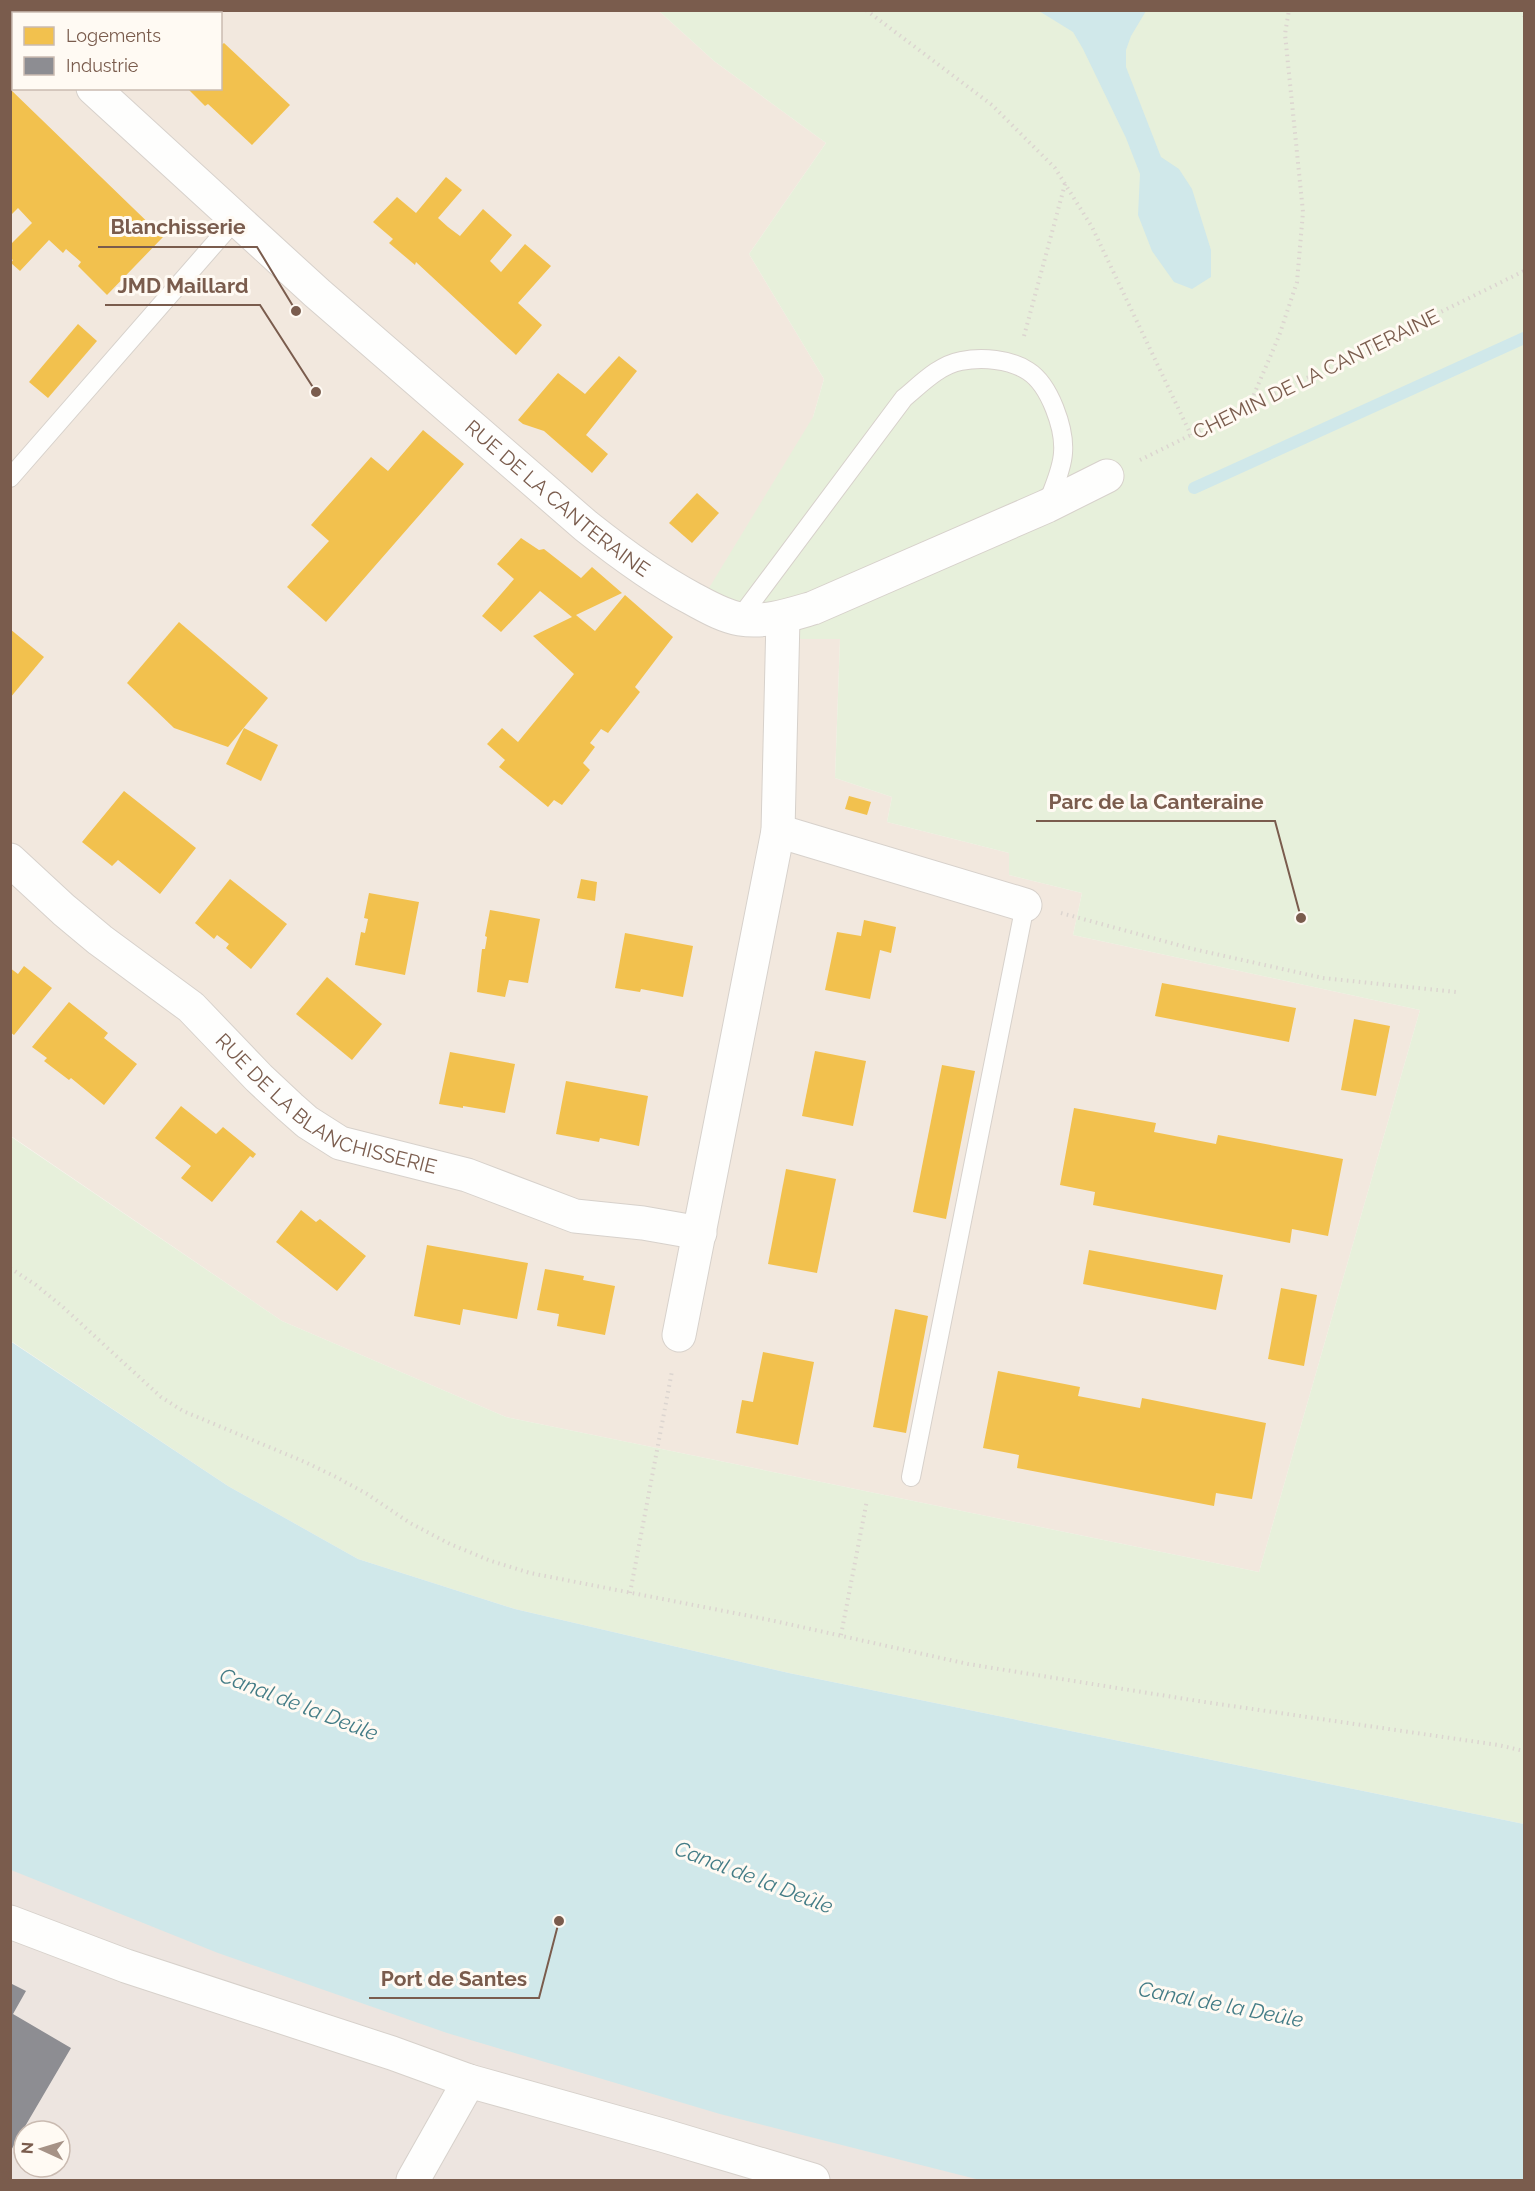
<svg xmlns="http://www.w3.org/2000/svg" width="1535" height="2191" viewBox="0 0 1535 2191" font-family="Raleway,sans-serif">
<rect width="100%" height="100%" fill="#f9f5f0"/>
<path fill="#f2e8de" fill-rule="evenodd" d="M 10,11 L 659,11 L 714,61 L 826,143 L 749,254 L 824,379 L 813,417 L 801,638 L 840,639 L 835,778 L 892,797 L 887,822 L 1009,853 L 1009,875 L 1082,893 L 1073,935 L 1420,1010 L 1259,1572 L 506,1417 L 282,1321 L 11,1136 ZM 14,14 L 220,14 L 220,88 L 14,88 Z"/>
<path fill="#ede5e0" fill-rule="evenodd" d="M 11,1578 L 1524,2180 L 11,2180 ZM 24,2131 L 60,2131 L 60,2167 L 24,2167 Z"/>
<path fill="#e7f0db" d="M 659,11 L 1524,11 L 1524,1824 L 789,1673 L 515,1609 L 358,1559 L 228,1486 L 11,1341 L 10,1136 L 282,1321 L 506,1417 L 1259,1572 L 1420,1010 L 1073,935 L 1082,893 L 1009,875 L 1009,853 L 887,822 L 892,797 L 835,778 L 840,639 L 801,639 L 709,588 L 813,417 L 824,379 L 749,254 L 826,143 L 714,61 Z"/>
<g fill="#d0e8ea">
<path d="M 1039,11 L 1146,11 L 1131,36 L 1126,50 L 1126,67 L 1161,157 L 1179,169 L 1192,189 L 1211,250 L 1211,277 L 1192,289 L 1174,282 L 1152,251 L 1138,215 L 1140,174 L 1126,138 L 1083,49 L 1073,32 Z"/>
<path d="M 10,1341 L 228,1486 L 358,1559 L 515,1609 L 789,1673 L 1524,1824 L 1524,2180 L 980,2180 L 720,2114 L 447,2033 L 218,1953 L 11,1870 Z"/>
</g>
<g fill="#f2c14e">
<path d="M 224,43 L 290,105 L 252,145 L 208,104 L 205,106 L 187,88 L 220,88 L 220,46 Z"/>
<path d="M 10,89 L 163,237 L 107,295 L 78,266 L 81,262 L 66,249 L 63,253 L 49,240 L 20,271 L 11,263 L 13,260 L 10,258 L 10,245 L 32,223 L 18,208 L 10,216 Z"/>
<path d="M 446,177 L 462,190 L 438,218 L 448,227 L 460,236 L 483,209 L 512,235 L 490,261 L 501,272 L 525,244 L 551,266 L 518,303 L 542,325 L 516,355 L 416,262 L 415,265 L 389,243 L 393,239 L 373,222 L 397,197 L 416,213 Z"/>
<path d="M 78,324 L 97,341 L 48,398 L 29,382 Z"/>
<path d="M 619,356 L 637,371 L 586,435 L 608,454 L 592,473 L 544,431 L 523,424 L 518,420 L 558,373 L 585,394 Z"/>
<path d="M 423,430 L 464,464 L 326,622 L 287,587 L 329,541 L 311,525 L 371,457 L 388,471 Z"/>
<path d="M 697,493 L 719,513 L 692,543 L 669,523 Z"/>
<path d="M 521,538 L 539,550 L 544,549 L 581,578 L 592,567 L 622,593 L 576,615 L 595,631 L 625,595 L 673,637 L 635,687 L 640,692 L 608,733 L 601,729 L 590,743 L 595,747 L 583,763 L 590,770 L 562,805 L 554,800 L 548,807 L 499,767 L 505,760 L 487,744 L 502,728 L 518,742 L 574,674 L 533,636 L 572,617 L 540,591 L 501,632 L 482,616 L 514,579 L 497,564 Z"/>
<path d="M 179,622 L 268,698 L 228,747 L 174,728 L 127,683 Z"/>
<path d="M 10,629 L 44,657 L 10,698 Z"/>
<path d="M 244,728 L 278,745 L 261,781 L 226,764 Z"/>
<path d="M 124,791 L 196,848 L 160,894 L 118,860 L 112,866 L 82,842 Z"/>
<path d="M 849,796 L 871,802 L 867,815 L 845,809 Z"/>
<path d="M 230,879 L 287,924 L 251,969 L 226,948 L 229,944 L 217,935 L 214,939 L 195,923 Z"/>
<path d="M 581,879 L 597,882 L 595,901 L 577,898 Z"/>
<path d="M 369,893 L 419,902 L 405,975 L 355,965 L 361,932 L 365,933 L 368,919 L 364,918 Z"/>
<path d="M 490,910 L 540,919 L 528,983 L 509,980 L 505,997 L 477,992 L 482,949 L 485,949 L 487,937 L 485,936 Z"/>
<path d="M 864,920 L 896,927 L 891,953 L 880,950 L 870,999 L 825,990 L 837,932 L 861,936 Z"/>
<path d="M 625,933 L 693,946 L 683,997 L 641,989 L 640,992 L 615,988 Z"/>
<path d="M 24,966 L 52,988 L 14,1035 L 10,1032 L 10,968 L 18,974 Z"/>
<path d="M 327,977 L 382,1024 L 352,1060 L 296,1014 Z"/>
<path d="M 1162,983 L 1296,1008 L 1289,1042 L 1155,1016 Z"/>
<path d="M 69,1002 L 108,1033 L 104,1038 L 137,1064 L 104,1105 L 71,1078 L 69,1080 L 44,1061 L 47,1058 L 32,1047 Z"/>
<path d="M 1354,1019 L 1390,1026 L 1376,1096 L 1341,1090 Z"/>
<path d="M 815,1051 L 866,1061 L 853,1126 L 802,1116 Z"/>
<path d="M 450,1052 L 515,1064 L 505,1113 L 463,1106 L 463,1108 L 439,1104 Z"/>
<path d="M 942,1065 L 975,1071 L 946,1219 L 913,1212 Z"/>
<path d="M 566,1081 L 648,1096 L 639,1146 L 600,1138 L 599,1142 L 556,1134 Z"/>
<path d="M 181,1106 L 216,1134 L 223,1127 L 256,1154 L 253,1158 L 250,1156 L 212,1202 L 181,1178 L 191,1166 L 155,1138 Z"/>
<path d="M 1074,1108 L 1156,1123 L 1154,1132 L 1216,1144 L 1218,1135 L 1343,1159 L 1328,1236 L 1292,1229 L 1290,1243 L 1093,1205 L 1095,1192 L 1060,1185 Z"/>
<path d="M 786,1169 L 836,1179 L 817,1273 L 768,1264 Z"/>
<path d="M 301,1210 L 316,1222 L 320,1219 L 366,1256 L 337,1291 L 276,1242 Z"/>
<path d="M 427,1245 L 528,1263 L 517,1319 L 463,1309 L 460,1325 L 414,1316 Z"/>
<path d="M 1089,1250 L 1223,1275 L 1216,1310 L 1083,1284 Z"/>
<path d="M 545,1269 L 584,1276 L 583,1280 L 615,1286 L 605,1335 L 557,1326 L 559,1314 L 537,1310 Z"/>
<path d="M 1281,1288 L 1317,1295 L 1304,1366 L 1268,1359 Z"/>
<path d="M 895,1309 L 928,1316 L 906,1433 L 873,1427 Z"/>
<path d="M 763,1352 L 814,1362 L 798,1445 L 736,1433 L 742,1400 L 753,1402 Z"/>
<path d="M 998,1371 L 1080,1387 L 1078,1396 L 1140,1408 L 1142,1398 L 1266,1423 L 1252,1499 L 1216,1493 L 1214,1506 L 1017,1468 L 1019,1455 L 983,1448 Z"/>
</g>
<path fill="#8d8d92" d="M 10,1983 L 26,1991 L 13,2014 L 71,2048 L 10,2152 Z"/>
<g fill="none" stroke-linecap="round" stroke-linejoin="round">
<path stroke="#d0e8ea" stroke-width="12" d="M 1194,488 L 1524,338"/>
<defs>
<g id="lane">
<path d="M 10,478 L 236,219"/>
<path d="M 739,619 L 904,398 C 921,384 939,365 961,361 C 982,357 1010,359 1028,371 C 1050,385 1065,429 1063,453 C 1062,471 1052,490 1047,506"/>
<path d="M 911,1477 L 1025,905"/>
</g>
<g id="street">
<path d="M 10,13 L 14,16"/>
<path id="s1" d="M 93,88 L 317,293 L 586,526 C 620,553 655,579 693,599 C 708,607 723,616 740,619 C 766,623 789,615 813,608 L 1047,506 L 1107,476"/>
<path d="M 778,831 L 1025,905"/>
<path id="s2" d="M 10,860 L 64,910 L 100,940 L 191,1007 L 259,1078 L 290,1107 L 307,1122 L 340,1143 L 467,1175 L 575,1216 L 643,1223 L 700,1233"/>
<path d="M 679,1335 L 778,831 L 783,618"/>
<path d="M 10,1922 L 126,1966 L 392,2053 L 469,2081 L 662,2135 L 813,2180"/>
<path d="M 413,2180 L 469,2081"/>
</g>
</defs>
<use href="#lane" stroke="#d7d1cb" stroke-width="20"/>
<use href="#street" stroke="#d7d1cb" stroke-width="35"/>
<g stroke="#dcd5d0" stroke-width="4" stroke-dasharray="1.5 4.5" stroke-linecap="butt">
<path d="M 866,10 L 992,105 L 1055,168 L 1092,227 L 1191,435"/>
<path d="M 1522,10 L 1524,16"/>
<path d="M 1024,336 L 1065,184"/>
<path d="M 1249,406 L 1279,336 L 1297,282 L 1303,212 L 1285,34 L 1289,10"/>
<path d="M 1140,460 L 1524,271"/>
<path d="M 1061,913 L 1193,949 L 1323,978 L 1456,992"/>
<path d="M 10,1268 L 36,1285 L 64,1308 L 161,1397 L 183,1411 L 305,1462 L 336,1477 L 367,1494 L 410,1523 L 450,1544 L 491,1561 L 530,1573 L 770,1620 L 968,1664 L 1198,1701 L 1498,1745 L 1524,1751"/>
<path d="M 630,1593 L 672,1371"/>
<path d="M 841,1635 L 867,1500"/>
</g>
<use href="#lane" stroke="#fefefd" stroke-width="18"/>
<use href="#street" stroke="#fefefd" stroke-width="33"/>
</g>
<g text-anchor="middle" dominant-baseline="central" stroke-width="6" stroke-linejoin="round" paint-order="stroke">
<g font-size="20" fill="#7a5c4d" stroke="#fffaf3">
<text transform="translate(1316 374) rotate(-26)">CHEMIN DE LA CANTERAINE</text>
<text stroke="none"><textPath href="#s1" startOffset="620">RUE DE LA CANTERAINE</textPath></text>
<text stroke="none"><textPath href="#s2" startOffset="405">RUE DE LA BLANCHISSERIE</textPath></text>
</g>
<g font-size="21" font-style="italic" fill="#437c86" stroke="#fffaf3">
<text transform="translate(299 1704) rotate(21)">Canal de la Deûle</text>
<text transform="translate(754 1877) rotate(21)">Canal de la Deûle</text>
<text transform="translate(1221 2004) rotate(11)">Canal de la Deûle</text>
</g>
</g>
<path fill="none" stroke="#7a5c4d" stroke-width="2" d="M296 311L257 247H98M316 392L260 305H105M1301 918L1275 821H1036M559 1921L539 1998H369"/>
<g fill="#7a5c4d" stroke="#fffaf3" stroke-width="2">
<circle cx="296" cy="311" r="6"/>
<circle cx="316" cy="392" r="6"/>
<circle cx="1301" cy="918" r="6"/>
<circle cx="559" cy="1921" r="6"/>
</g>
<g font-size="21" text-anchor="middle" font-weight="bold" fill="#7a5c4d" stroke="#fffaf3" stroke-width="6" stroke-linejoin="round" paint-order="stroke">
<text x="178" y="234">Blanchisserie</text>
<text x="183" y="293">JMD Maillard</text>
<text x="1156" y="809">Parc de la Canteraine</text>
<text x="454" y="1986">Port de Santes</text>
</g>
<rect width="1535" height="2191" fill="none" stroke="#7a5c4d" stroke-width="24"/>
<rect x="12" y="12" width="210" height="78" fill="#fffaf3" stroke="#cabbb1" stroke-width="1.5"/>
<rect x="24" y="27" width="30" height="18" fill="#f2c14e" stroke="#cabbb1" stroke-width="1.5"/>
<text x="66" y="42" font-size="18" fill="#7a5c4d">Logements</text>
<rect x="24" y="57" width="30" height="18" fill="#8d8d92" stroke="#cabbb1" stroke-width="1.5"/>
<text x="66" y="72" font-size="18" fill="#7a5c4d">Industrie</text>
<g transform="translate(42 2149) rotate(274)"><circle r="28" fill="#fffaf3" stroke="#cabbb1" stroke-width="1.5"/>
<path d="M0-4.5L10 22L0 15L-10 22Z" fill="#a69286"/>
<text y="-9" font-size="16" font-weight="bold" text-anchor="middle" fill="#7a5c4d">N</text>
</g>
</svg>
